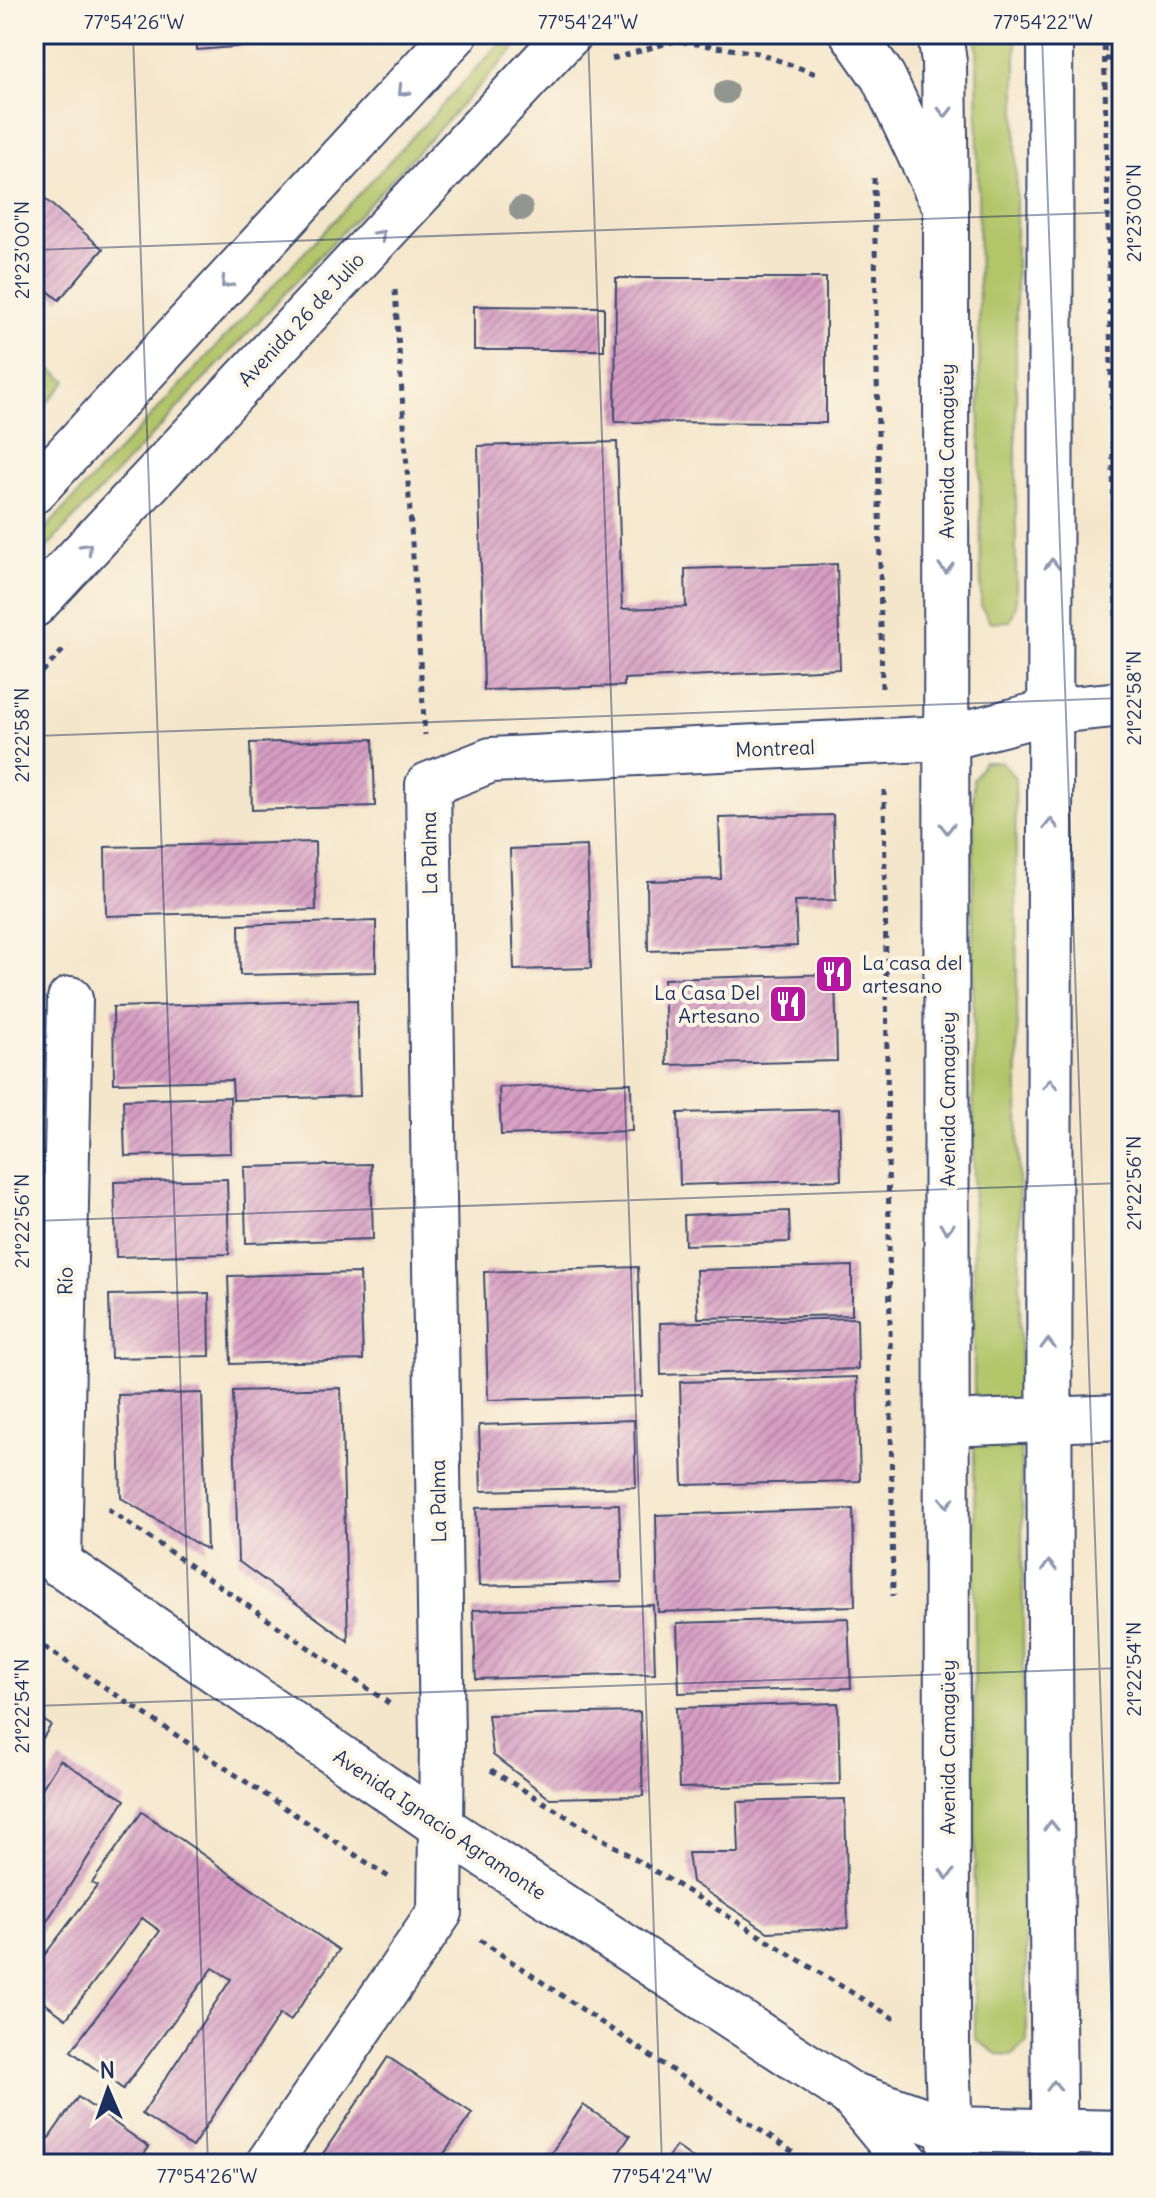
<svg xmlns="http://www.w3.org/2000/svg" width="1156" height="2198" viewBox="0 0 1156 2198" font-family="Delius,sans-serif">
<defs>
<pattern id="building-hatch" width="6" height="6" patternUnits="userSpaceOnUse" patternTransform="scale(2)"><rect width="6" height="6" fill="#d69dc2"/><path d="M-1 1l2-2M0 6l6-6M5 7l2-2" fill="none" stroke="#ad80a1"/></pattern>
</defs>
<rect width="100%" height="100%" fill="#fcf5e5"/>
<filter id="ink" filterUnits="userSpaceOnUse"><feTurbulence type="fractalNoise" baseFrequency=".0125" numOctaves="2"/><feDisplacementMap in="SourceGraphic" scale="16" xChannelSelector="R" yChannelSelector="G"/><feConvolveMatrix kernelMatrix="1 2 1 2 8 2 1 2 1" color-interpolation-filters="sRGB"/></filter>
<filter id="wash" filterUnits="userSpaceOnUse"><feTurbulence type="fractalNoise" baseFrequency=".006" numOctaves="4" result="noise"/><feDisplacementMap in="SourceGraphic" scale="32" xChannelSelector="R" yChannelSelector="G"/><feGaussianBlur stdDeviation="1.8" result="paint"/><feColorMatrix in="noise" values="0 0 0 0 0 0 0 0 0 0 0 0 0 0 0 0 0 1.4 0 .05"/><feComposite in="paint" operator="in"/></filter>
<g filter="url(#wash)">
<rect width="100%" height="100%" fill="#f4e6cb"/>
<g fill="#b2c569" stroke="#667a64" stroke-width="2">
<path d="M 509,34 L 528,34 L 34,561 L 34,541 Z"/>
<path d="M 977,34 L 1016,34 L 1016,606 L 1010,621 L 990,622 L 981,605 Z"/>
<path d="M 34,356 L 67,381 L 34,417 Z"/>
<path d="M 984,762 L 1002,762 L 1015,778 L 1027,2042 L 1012,2055 L 997,2054 L 975,2039 L 973,779 Z"/>
</g>
<g id="blocks">
<g fill="url(#building-hatch)">
<path d="M 196,34 L 308,34 L 309,41 L 197,50 Z"/>
<path d="M 39,194 L 103,249 L 59,300 L 34,279 L 34,200 Z"/>
<path d="M 616,278 L 826,278 L 826,423 L 615,422 Z"/>
<path d="M 474,306 L 604,307 L 604,350 L 474,350 Z"/>
<path d="M 617,442 L 622,609 L 686,607 L 685,569 L 837,564 L 840,669 L 624,679 L 624,686 L 484,690 L 478,446 Z"/>
<path d="M 373,739 L 375,806 L 252,810 L 250,743 Z"/>
<path d="M 833,815 L 836,900 L 795,901 L 797,946 L 648,951 L 647,881 L 721,879 L 719,818 Z"/>
<path d="M 315,842 L 316,910 L 106,916 L 105,847 Z"/>
<path d="M 587,846 L 591,968 L 514,970 L 510,849 Z"/>
<path d="M 376,921 L 376,972 L 240,975 L 239,925 Z"/>
<path d="M 835,974 L 837,1061 L 667,1065 L 664,979 Z"/>
<path d="M 357,1000 L 360,1096 L 233,1100 L 232,1080 L 114,1083 L 113,1007 Z"/>
<path d="M 631,1083 L 632,1131 L 501,1135 L 499,1087 Z"/>
<path d="M 230,1097 L 231,1153 L 125,1156 L 123,1100 Z"/>
<path d="M 839,1109 L 841,1180 L 680,1185 L 678,1113 Z"/>
<path d="M 371,1164 L 373,1239 L 246,1243 L 244,1167 Z"/>
<path d="M 227,1179 L 229,1254 L 116,1257 L 114,1182 Z"/>
<path d="M 789,1211 L 790,1242 L 685,1245 L 684,1215 Z"/>
<path d="M 852,1266 L 852,1315 L 698,1318 L 696,1270 Z"/>
<path d="M 638,1267 L 642,1396 L 488,1400 L 484,1272 Z"/>
<path d="M 360,1273 L 363,1360 L 231,1364 L 228,1276 Z"/>
<path d="M 209,1293 L 210,1356 L 111,1358 L 109,1295 Z"/>
<path d="M 857,1318 L 858,1369 L 661,1375 L 660,1323 Z"/>
<path d="M 857,1377 L 860,1481 L 683,1485 L 680,1382 Z"/>
<path d="M 341,1388 L 348,1641 L 238,1561 L 233,1391 Z"/>
<path d="M 202,1393 L 207,1550 L 121,1498 L 118,1395 Z"/>
<path d="M 634,1420 L 636,1487 L 481,1491 L 479,1425 Z"/>
<path d="M 619,1504 L 622,1582 L 479,1586 L 476,1508 Z"/>
<path d="M 853,1509 L 855,1606 L 658,1612 L 656,1515 Z"/>
<path d="M 653,1605 L 655,1674 L 476,1679 L 473,1610 Z"/>
<path d="M 848,1618 L 851,1688 L 679,1693 L 677,1623 Z"/>
<path d="M 838,1703 L 840,1784 L 679,1788 L 676,1708 Z"/>
<path d="M 640,1712 L 643,1796 L 549,1798 L 493,1755 L 488,1715 Z"/>
<path d="M 34,1715 L 51,1725 L 34,1752 Z"/>
<path d="M 60,1760 L 125,1800 L 34,1941 L 34,1801 Z"/>
<path d="M 845,1799 L 848,1928 L 768,1932 L 692,1882 L 688,1853 L 739,1853 L 737,1802 Z"/>
<path d="M 142,1812 L 339,1950 L 290,2021 L 280,2014 L 192,2147 L 142,2114 L 231,1979 L 213,1968 L 123,2089 L 71,2051 L 160,1931 L 142,1918 L 66,2019 L 34,1995 L 34,1969 L 97,1886 L 92,1883 Z"/>
<path d="M 388,2057 L 472,2113 L 437,2164 L 316,2164 Z"/>
<path d="M 78,2097 L 149,2147 L 137,2164 L 56,2164 L 39,2152 Z"/>
<path d="M 583,2105 L 630,2136 L 611,2164 L 544,2164 Z"/>
<path d="M 676,2146 L 701,2164 L 663,2164 Z"/>
</g>
</g>
</g>
<g filter="url(#ink)">
<use href="#blocks" fill-opacity="0" stroke="#3c4a6e" stroke-width="2"/>
<g fill="none" stroke-linecap="round" stroke-linejoin="round">
<defs>
<g id="street">
<path d="M 947,1424 L 1122,1417"/>
<path d="M 59,1564 L 70,999"/>
<path d="M 268,2164 L 440,1912 L 442,1740 L 428,785 L 491,760 L 947,738 L 1052,711 L 1122,704"/>
</g>
<g id="primary">
<path d="M 853,34 L 883,77 L 940,197"/>
<path d="M 940,34 L 944,62 L 946,209 L 947,2051 L 951,2164"/>
<path d="M 1050,34 C 1053,744 1044,1454 1055,2164"/>
<path d="M 34,491 L 455,34"/>
<path d="M 34,605 L 569,34"/>
<path d="M 34,1546 L 442,1827 L 850,2094 L 950,2129 L 1122,2133"/>
<path d="M 850,2094 L 908,2164"/>
</g>
</defs>
<use href="#street" stroke="#3c4a6e" stroke-width="48"/>
<use href="#primary" stroke="#3c4a6e" stroke-width="48"/>
<g stroke="#3c4a6e" stroke-width="5" stroke-dasharray="6 6" stroke-linecap="butt">
<path d="M 1104,34 L 1117,657"/>
<path d="M 612,59 L 675,41 L 758,53 L 819,75"/>
<path d="M 1105,59 L 1122,59"/>
<path d="M 874,178 L 882,692"/>
<path d="M 395,290 L 425,735"/>
<path d="M 34,681 L 67,646"/>
<path d="M 1118,755 L 1122,1366"/>
<path d="M 884,790 L 893,1596"/>
<path d="M 1122,1501 L 1122,1841"/>
<path d="M 108,1509 L 393,1706"/>
<path d="M 34,1640 L 393,1880"/>
<path d="M 491,1770 L 898,2021"/>
<path d="M 480,1940 L 810,2164"/>
</g>
<use href="#street" stroke="#fff" stroke-width="44"/>
<use href="#primary" stroke="#fff" stroke-width="44"/>
</g>
<g fill="#929691">
<circle cx="726" cy="92" r="12"/>
<circle cx="521" cy="209" r="12"/>
</g>
<defs><path id="oneway-chevron" d="M-2-3.5L2.5 0L-2 3.5" fill="none" stroke-width="1.6" stroke-linecap="round" stroke-linejoin="round" transform="scale(2)"/></defs>
<g stroke="#8d97ae">
<use href="#oneway-chevron" transform="translate(403 91) rotate(133)"/>
<use href="#oneway-chevron" transform="translate(945 112) rotate(90)"/>
<use href="#oneway-chevron" transform="translate(380 235) rotate(-47)"/>
<use href="#oneway-chevron" transform="translate(226 283) rotate(133)"/>
<use href="#oneway-chevron" transform="translate(87 548) rotate(-47)"/>
<use href="#oneway-chevron" transform="translate(1052 564) rotate(-90)"/>
<use href="#oneway-chevron" transform="translate(946 568) rotate(90)"/>
<use href="#oneway-chevron" transform="translate(1051 824) rotate(-90)"/>
<use href="#oneway-chevron" transform="translate(947 828) rotate(90)"/>
<use href="#oneway-chevron" transform="translate(1050 1084) rotate(-90)"/>
<use href="#oneway-chevron" transform="translate(947 1228) rotate(90)"/>
<use href="#oneway-chevron" transform="translate(1048 1344) rotate(-90)"/>
<use href="#oneway-chevron" transform="translate(947 1502) rotate(90)"/>
<use href="#oneway-chevron" transform="translate(1049 1566) rotate(-91)"/>
<use href="#oneway-chevron" transform="translate(1051 1826) rotate(-91)"/>
<use href="#oneway-chevron" transform="translate(947 1874) rotate(90)"/>
<use href="#oneway-chevron" transform="translate(1054 2086) rotate(-91)"/>
</g>
</g>
<path fill="none" stroke="#1b2f5e" stroke-width="2" stroke-opacity="0.45" d="M 133,34 L 208,2164M 588,34 L 662,2164M 1042,34 L 1117,2164M 34,250 L 1122,212M 34,736 L 1122,698M 34,1221 L 1122,1183M 34,1706 L 1122,1668M 822,2164 L 1122,2154"/>
<defs>
<symbol id="restaurant-square" viewBox="-11 -11 22 22"><rect x="-9" y="-9" width="18" height="18" rx="4" fill="#b5179e" stroke="#fcf5e5"/><path d="M-5-6h1v4h1v-4h1v4h1v-4h1v5L-1.5 .5V6h-2V.5L-5-1ZM5-6V6H3V1.5H1.5Q1.5-4 5-6Z" fill="#fff"/></symbol>
</defs>
<g fill-rule="evenodd">
<use href="#restaurant-square" x="812" y="952" width="44" height="44"/>
<use href="#restaurant-square" x="766" y="982" width="44" height="44"/>
</g>
<g text-anchor="middle" dominant-baseline="central" stroke-width="8" stroke-linejoin="round" paint-order="stroke">
<g font-size="20" fill="#1b2f5e" stroke="#fcf5e5">
<text transform="translate(301 319) rotate(-47)">Avenida 26 de Julio</text>
<text transform="translate(946 451) rotate(-90)">Avenida Camagüey</text>
<text transform="translate(775 748) rotate(-2)">Montreal</text>
<text transform="translate(429 853) rotate(-91)">La Palma</text>
<text transform="translate(947 1099) rotate(-90)">Avenida Camagüey</text>
<text transform="translate(65 1281) rotate(-89)">Río</text>
<text transform="translate(438 1501) rotate(-91)">La Palma</text>
<text transform="translate(947 1747) rotate(-90)">Avenida Camagüey</text>
<text transform="translate(440 1824) rotate(34)">Avenida Ignacio Agramonte</text>
</g>
<g font-size="20" fill="#1b2f5e" stroke="#fcf5e5" text-anchor="start">
<text x="862" y="962">La casa del<tspan x="862" dy="23">artesano</tspan></text>
<text x="760" y="992" text-anchor="end">La Casa Del<tspan x="760" dy="23">Artesano</tspan></text>
</g>
</g>
<rect width="1156" height="2198" fill="none" stroke="#fcf5e5" stroke-width="88"/>
<g transform="translate(108 2090) rotate(358)" stroke="#fcf5e5" stroke-width="6" paint-order="stroke">
<path d="M0-6L14 30L0 20L-14 30Z" fill="#1b2f5e"/>
<text y="-12" font-size="22" font-weight="bold" text-anchor="middle" fill="#1b2f5e">N</text>
</g>
<rect x="44" y="44" width="1068" height="2110" fill="none" stroke="#1b2f5e" stroke-width="3"/>
<g font-size="20" text-anchor="middle" fill="#1b2f5e">
<text x="134" y="29">77°54'26"W</text>
<text x="588" y="29">77°54'24"W</text>
<text x="1043" y="29">77°54'22"W</text>
<text transform="translate(1134 213) rotate(-90)" y="7">21°23'00"N</text>
<text transform="translate(22 250) rotate(-90)" y="7">21°23'00"N</text>
<text transform="translate(1134 698) rotate(-90)" y="7">21°22'58"N</text>
<text transform="translate(22 735) rotate(-90)" y="7">21°22'58"N</text>
<text transform="translate(1134 1183) rotate(-90)" y="7">21°22'56"N</text>
<text transform="translate(22 1221) rotate(-90)" y="7">21°22'56"N</text>
<text transform="translate(1134 1669) rotate(-90)" y="7">21°22'54"N</text>
<text transform="translate(22 1706) rotate(-90)" y="7">21°22'54"N</text>
<text x="207" y="2183">77°54'26"W</text>
<text x="662" y="2183">77°54'24"W</text>
</g>
</svg>
